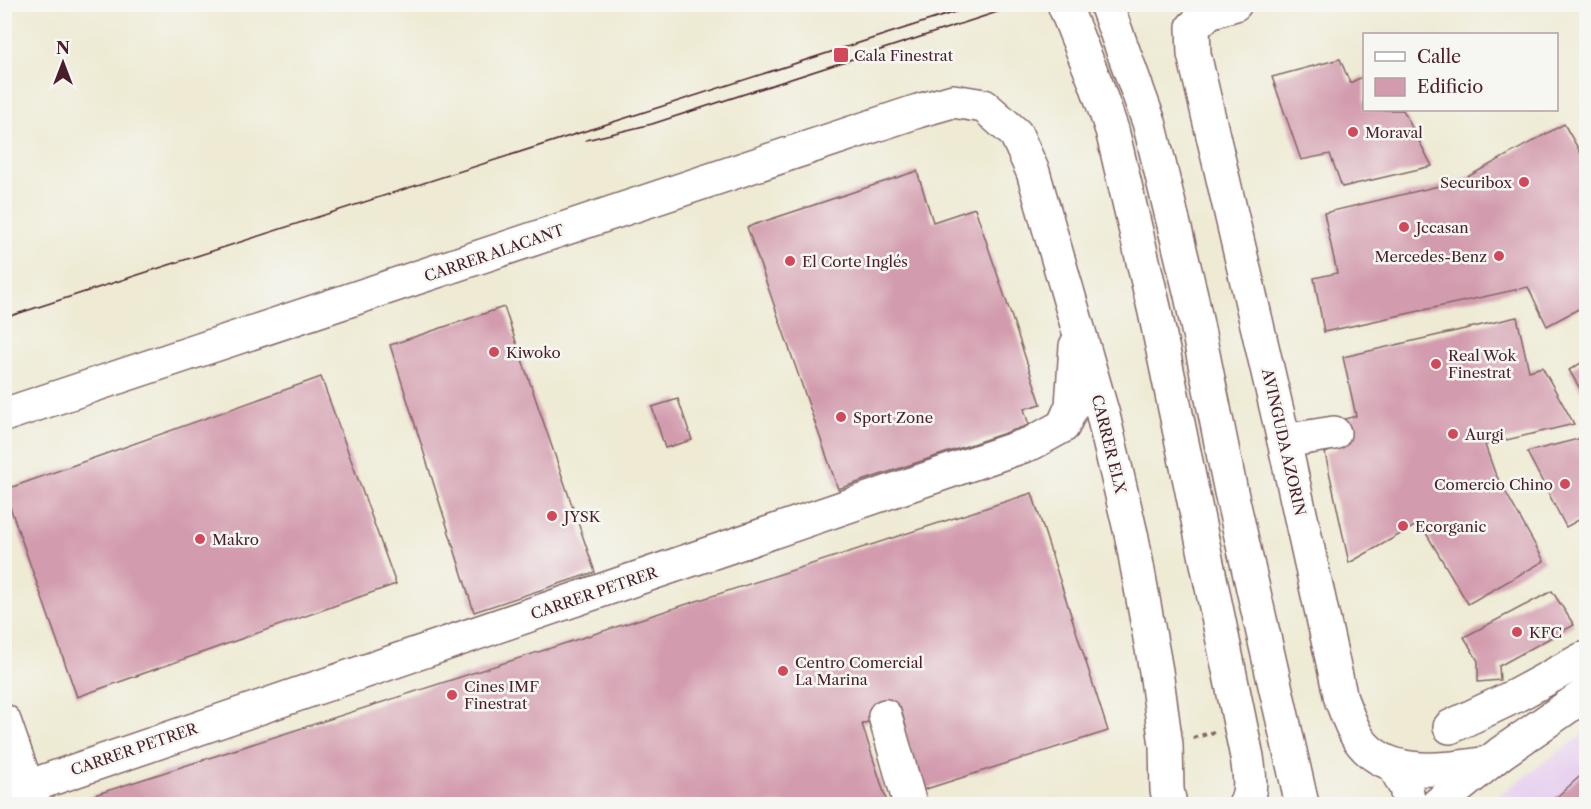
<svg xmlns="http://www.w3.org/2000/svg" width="1591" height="809" viewBox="0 0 1591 809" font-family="'Libre Caslon Text',serif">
<rect width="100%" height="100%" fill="#f6f6f2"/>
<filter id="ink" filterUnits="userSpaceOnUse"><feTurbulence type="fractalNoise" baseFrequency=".0167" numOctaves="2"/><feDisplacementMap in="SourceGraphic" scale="12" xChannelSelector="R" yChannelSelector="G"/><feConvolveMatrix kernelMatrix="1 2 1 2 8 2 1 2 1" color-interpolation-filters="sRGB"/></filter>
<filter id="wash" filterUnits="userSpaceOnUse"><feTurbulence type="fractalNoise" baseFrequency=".008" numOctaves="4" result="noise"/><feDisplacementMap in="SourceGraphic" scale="24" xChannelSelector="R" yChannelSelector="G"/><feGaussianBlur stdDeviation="1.35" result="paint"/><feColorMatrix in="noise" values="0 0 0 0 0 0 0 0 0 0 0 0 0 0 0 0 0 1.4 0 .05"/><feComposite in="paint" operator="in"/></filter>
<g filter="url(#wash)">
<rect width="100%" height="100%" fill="#eeead3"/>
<path fill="#e8d2ef" d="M 1583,734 L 1586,738 L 1586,804 L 1487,804 Z"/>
<g id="blocks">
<g fill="#d39cae">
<path d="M 1340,59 L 1350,83 L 1364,76 L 1364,110 L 1403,110 L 1432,166 L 1342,187 L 1330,154 L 1301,160 L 1272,77 Z"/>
<path d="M 1564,124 L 1586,162 L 1586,305 L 1547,326 L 1528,287 L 1324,332 L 1314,278 L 1337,273 L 1324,213 L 1460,181 Z"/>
<path d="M 917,171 L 933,222 L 975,208 L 1041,404 L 1024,409 L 1029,425 L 838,489 L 747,227 Z"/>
<path d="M 504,307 L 595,572 L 474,612 L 390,345 Z"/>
<path d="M 1517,317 L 1529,371 L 1542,367 L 1574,424 L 1485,445 L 1495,473 L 1544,561 L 1468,604 L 1420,523 L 1349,563 L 1325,453 L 1338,448 L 1330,423 L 1356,416 L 1343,357 Z"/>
<path d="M 1586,360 L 1586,399 L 1569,370 Z"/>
<path d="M 321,377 L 396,584 L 77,697 L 4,490 Z"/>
<path d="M 678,399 L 692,440 L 665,448 L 652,407 Z"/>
<path d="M 1586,437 L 1586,516 L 1566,527 L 1527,452 Z"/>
<path d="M 1032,493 L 1108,731 L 923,790 L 898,711 L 862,724 L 887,802 L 878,804 L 93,804 L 91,796 Z"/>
<path d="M 1552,591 L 1574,625 L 1499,666 L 1500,680 L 1478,682 L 1478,661 L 1464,637 Z"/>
<path d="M 1586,771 L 1586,804 L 1547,804 L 1559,795 Z"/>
</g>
</g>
</g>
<g filter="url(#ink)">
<use href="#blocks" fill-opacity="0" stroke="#836666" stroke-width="1.5"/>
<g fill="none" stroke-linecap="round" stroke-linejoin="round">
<defs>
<g id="minor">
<path d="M 1235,4 L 1209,12 L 1193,27 L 1194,54 L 1284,441 L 1341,699 C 1346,712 1351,726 1358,738 C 1387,781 1446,769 1488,763"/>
<path d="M 4,415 L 918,111 L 953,101 L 984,106 L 1016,134 L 1033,172 L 1103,415 L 1132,538 L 1156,671 L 1166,745 L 1167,790 L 1170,804"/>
<path d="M 1284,441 L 1334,433"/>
<path d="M 885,716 L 910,804"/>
<path d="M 4,721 L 33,804"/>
<path d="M 1450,727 L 1515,696 L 1583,659 L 1586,663"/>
<path d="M 1394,765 L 1406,788 L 1409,804"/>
<path d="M 4,795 L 1032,443 L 1063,426 L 1072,406 L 1076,346"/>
<path d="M 1438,804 L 1501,753 L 1586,694"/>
</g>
<g id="major">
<path d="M 1064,4 L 1096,84 L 1112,130 L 1155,312 L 1247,757 C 1249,772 1253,790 1245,804"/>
<path d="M 1106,4 L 1149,122 L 1191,295 L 1231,492 L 1302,804"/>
</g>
</defs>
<use href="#minor" stroke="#836666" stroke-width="36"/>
<use href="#major" stroke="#836666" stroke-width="36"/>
<path stroke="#836666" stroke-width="4" stroke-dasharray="4.5 4.5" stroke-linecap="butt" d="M 1193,738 L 1214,732"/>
<use href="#minor" stroke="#fff" stroke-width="33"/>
<use href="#major" stroke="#fff" stroke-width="33"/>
<g stroke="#4a1f2b" stroke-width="1.5">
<path d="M 586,140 L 652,124 L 1022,4"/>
<path d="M 4,318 L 980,4"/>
</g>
</g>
</g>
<g fill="#d1495b" stroke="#f6f6f2" stroke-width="2">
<rect x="833" y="47" width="16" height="16" rx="3"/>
<circle cx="1353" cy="132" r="6"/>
<circle cx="1524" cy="182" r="6"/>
<circle cx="1404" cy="227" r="6"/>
<circle cx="1499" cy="256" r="6"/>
<circle cx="790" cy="261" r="6"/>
<circle cx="494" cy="352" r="6"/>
<circle cx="1436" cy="364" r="6"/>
<circle cx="841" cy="417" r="6"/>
<circle cx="1453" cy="434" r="6"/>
<circle cx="1565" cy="484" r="6"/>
<circle cx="552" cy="516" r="6"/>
<circle cx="1403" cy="526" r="6"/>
<circle cx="200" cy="539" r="6"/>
<circle cx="1517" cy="632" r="6"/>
<circle cx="783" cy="671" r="6"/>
<circle cx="452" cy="695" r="6"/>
</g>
<g text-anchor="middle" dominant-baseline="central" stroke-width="5" stroke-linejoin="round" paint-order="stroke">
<g font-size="15" fill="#4a1f2b" stroke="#f6f6f2" text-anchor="start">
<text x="854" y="55">Cala Finestrat</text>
<text x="1365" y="132">Moraval</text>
<text x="1512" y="182" text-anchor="end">Securibox</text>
<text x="1416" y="227">Jccasan</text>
<text x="1487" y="256" text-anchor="end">Mercedes-Benz</text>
<text x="802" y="261">El Corte Inglés</text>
<text x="506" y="352">Kiwoko</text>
<text x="1448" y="355">Real Wok<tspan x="1448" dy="17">Finestrat</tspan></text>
<text x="853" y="417">Sport Zone</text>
<text x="1465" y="434">Aurgi</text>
<text x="1553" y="484" text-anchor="end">Comercio Chino</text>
<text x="564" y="516">JYSK</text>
<text x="1415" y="526">Ecorganic</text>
<text x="212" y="539">Makro</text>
<text x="1529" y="632">KFC</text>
<text x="795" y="662">Centro Comercial<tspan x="795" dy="17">La Marina</tspan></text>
<text x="464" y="686">Cines IMF<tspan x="464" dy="17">Finestrat</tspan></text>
</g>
<g font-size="15" fill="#4a1f2b" stroke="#f6f6f2">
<text transform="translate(494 253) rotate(-19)">CARRER ALACANT</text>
<text transform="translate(1284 442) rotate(77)">AVINGUDA AZORIN</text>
<text transform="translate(1109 444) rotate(76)">CARRER ELX</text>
<text transform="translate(594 593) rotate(-19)">CARRER PETRER</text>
<text transform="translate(134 749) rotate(-19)">CARRER PETRER</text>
</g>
</g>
<rect width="1591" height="809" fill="none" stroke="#f6f6f2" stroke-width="24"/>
<rect x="1363" y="33" width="195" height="78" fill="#f6f6f2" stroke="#b1a0a2" stroke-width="1.5"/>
<rect x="1375" y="52" width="30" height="9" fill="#ffffff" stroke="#b1a0a2" stroke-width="1.5"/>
<text x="1417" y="63" font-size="18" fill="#4a1f2b">Calle</text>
<rect x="1375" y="78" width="30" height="18" fill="#d39cae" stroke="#b1a0a2" stroke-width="1.5"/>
<text x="1417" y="93" font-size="18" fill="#4a1f2b">Edificio</text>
<g transform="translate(63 63)" stroke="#f6f6f2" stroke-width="4.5" paint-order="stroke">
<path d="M0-4.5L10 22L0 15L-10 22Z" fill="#4a1f2b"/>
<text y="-9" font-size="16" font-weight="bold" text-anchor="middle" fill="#4a1f2b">N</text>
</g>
</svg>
